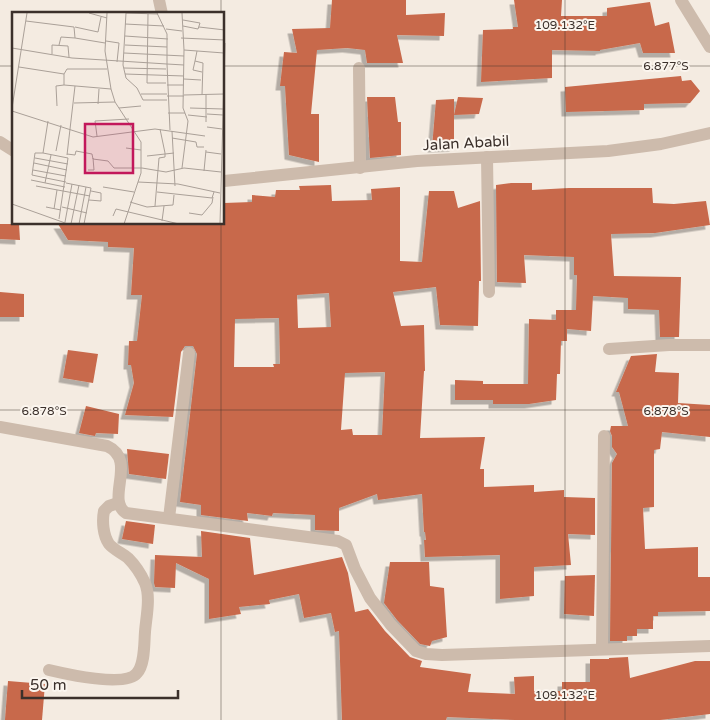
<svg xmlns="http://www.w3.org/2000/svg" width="710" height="720" viewBox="0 0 710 720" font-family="'Varela Round',sans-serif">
<defs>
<filter id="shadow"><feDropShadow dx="-4.5" dy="4.5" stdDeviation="0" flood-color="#0004"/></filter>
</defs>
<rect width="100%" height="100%" fill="#f4ebe1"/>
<g fill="#c8694b" fill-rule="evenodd" filter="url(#shadow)">
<path d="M 332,0 L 406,0 L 406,15 L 445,13 L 444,36 L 397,35 L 403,63 L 367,63 L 365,50 L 347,48 L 317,50 L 311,114 L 319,114 L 319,162 L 289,155 L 285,86 L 280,86 L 284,52 L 297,53 L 292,29 L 330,28 Z"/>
<path d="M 514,0 L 562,0 L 561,16 L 607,16 L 607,8 L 650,2 L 655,26 L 669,22 L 675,53 L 643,53 L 640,43 L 600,50 L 600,51 L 552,50 L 552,78 L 481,82 L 483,30 L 513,29 L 513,27 L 518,27 Z"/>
<path d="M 681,76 L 682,81 L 691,80 L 700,91 L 690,103 L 644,104 L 644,110 L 566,112 L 565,87 Z"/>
<path d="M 367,97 L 395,97 L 398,122 L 401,122 L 401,155 L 370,158 Z"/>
<path d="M 458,97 L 483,98 L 479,114 L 454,115 Z"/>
<path d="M 454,99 L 454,147 L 432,148 L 436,100 Z"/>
<path d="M 511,183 L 532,183 L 532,190 L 569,188 L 652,188 L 653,203 L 674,204 L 706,201 L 710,225 L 655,233 L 611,234 L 614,276 L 681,277 L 679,337 L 660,337 L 659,310 L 628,309 L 628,298 L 593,296 L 591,331 L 567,329 L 567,341 L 561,341 L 560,374 L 557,374 L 556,400 L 529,404 L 493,404 L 493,400 L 455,400 L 455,380 L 483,381 L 483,384 L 528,384 L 529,319 L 556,320 L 556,310 L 576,310 L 577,275 L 574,275 L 574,257 L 524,255 L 526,283 L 497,282 L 496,185 Z"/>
<path d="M 331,185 L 332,201 L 372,200 L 371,189 L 400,187 L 400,261 L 422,262 L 429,191 L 454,191 L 458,208 L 480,201 L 481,281 L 479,281 L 478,326 L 440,325 L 436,287 L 393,292 L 401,326 L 424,325 L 425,371 L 424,371 L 420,438 L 485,437 L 480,469 L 484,469 L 484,487 L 534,485 L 534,492 L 564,490 L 564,497 L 595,498 L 595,535 L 568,534 L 571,565 L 534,567 L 534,596 L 500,599 L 500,555 L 425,557 L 424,540 L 426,540 L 425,532 L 424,532 L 422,494 L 378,500 L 377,494 L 339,508 L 339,531 L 315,530 L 315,515 L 273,513 L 272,516 L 247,513 L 248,521 L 201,515 L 201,505 L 180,502 L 197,354 L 193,346 L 185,346 L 181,352 L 173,417 L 125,415 L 134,383 L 131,365 L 128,365 L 129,341 L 137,341 L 142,295 L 131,295 L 134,248 L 108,247 L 108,242 L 68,240 L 58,224 L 224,224 L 224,203 L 252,202 L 252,195 L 275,197 L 276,190 L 300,190 L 299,186 ZM 329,293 L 331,327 L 298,328 L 297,295 ZM 279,318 L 280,364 L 273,364 L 274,367 L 234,367 L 235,319 ZM 385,372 L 382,435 L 353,435 L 352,429 L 341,430 L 345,373 Z"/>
<path d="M 0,224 L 19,224 L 20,240 L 0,239 Z"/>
<path d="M 0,292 L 24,294 L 24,317 L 0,317 Z"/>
<path d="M 68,350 L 98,354 L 93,383 L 63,378 Z"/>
<path d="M 657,354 L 655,372 L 679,373 L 678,403 L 710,405 L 710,437 L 662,432 L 660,449 L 654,450 L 654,507 L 643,508 L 645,549 L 698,547 L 698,577 L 710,577 L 710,611 L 658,612 L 658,616 L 653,616 L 653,629 L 637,629 L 637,636 L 627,636 L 627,641 L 610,641 L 612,463 L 617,454 L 612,447 L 612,436 L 610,431 L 611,426 L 628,426 L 619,392 L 616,392 L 631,356 Z"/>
<path d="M 86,406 L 119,414 L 118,434 L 96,433 L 95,436 L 79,433 Z"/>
<path d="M 127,449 L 169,454 L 166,479 L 129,474 Z"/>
<path d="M 126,521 L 155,525 L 153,544 L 122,539 Z"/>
<path d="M 201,531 L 250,538 L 254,575 L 342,557 L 348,573 L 355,612 L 368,609 L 385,631 L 410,657 L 422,661 L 420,667 L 471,674 L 468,692 L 515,694 L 514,677 L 534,676 L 534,691 L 562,691 L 562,682 L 590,682 L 590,659 L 609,659 L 609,658 L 628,657 L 630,678 L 695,661 L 710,661 L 710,714 L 660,720 L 515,720 L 447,717 L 446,720 L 342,720 L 339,631 L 335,632 L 331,613 L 304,618 L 299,594 L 269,600 L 270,604 L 239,607 L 241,614 L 209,619 L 209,579 L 176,563 L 175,588 L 155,587 L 154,583 L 155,555 L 202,557 Z"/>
<path d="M 390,562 L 429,562 L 430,586 L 444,588 L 447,637 L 432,641 L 430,646 L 420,644 L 397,620 L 384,603 Z"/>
<path d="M 595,575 L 594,616 L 564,614 L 565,576 Z"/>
<path d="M 8,681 L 45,684 L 42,720 L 5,720 Z"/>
</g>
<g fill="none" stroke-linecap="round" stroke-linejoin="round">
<g stroke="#cdbbac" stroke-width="12">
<path d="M 159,0 L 162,14"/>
<path d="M 681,0 L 710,47"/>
<path d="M 359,68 L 360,168"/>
<path d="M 0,142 L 14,151"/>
<path d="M 487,157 L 489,292"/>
<path d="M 224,181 L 417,161 L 608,151 L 661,144 L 710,133"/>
<path d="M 609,349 L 669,345 L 710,345"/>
<path d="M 0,427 L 107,446 C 138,460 105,499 126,513 L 338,541 L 346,545 L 355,569 L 370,598 L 391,625 L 416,651 L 426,654 L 442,655 L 710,646"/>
<path d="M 169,518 L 189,353"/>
<path d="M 602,649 L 604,436"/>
<path d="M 49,670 C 66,674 126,688 137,673 C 145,664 144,644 145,632 C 146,618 151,597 145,583 C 141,574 135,565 128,558 C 122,553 114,550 109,544 C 103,535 102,521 104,511 L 109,506 L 118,503"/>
</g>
</g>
<path fill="none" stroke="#3b302b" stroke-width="1" stroke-opacity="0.45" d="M 221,0 L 221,14M 565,0 L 565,720M 0,66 L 14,66M 224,66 L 710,66M 221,224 L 221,720M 0,410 L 710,410"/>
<g text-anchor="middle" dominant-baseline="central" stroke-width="4" stroke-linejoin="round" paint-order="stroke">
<g font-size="15" fill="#3b302b" stroke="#fbf5ee">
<text transform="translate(466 143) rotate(-3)">Jalan Ababil</text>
</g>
</g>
<g transform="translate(12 12)">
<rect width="212" height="212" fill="#f4ebe1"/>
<path fill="none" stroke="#aaa098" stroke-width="1" d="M 77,1 L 95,6M 95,1 L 93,39 L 99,77 L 103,90 L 129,130 L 129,161 L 112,212M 170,1 L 172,38M 136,2 L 135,71 L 154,71M 146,2 L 114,1 L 111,53 L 114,66 L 125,76 L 131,88 L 155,88M 14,9 L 62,15 L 63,26 L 93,31M 113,12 L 152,14M 171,14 L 186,17 L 188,11 L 171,8M 63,15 L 86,20 L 89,5M 187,15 L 213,18M 154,17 L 170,19M 113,24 L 156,27M 169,26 L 213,28M 94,29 L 107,31 L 105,50M 47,33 L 49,25 L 63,26M 113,33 L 155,35M 0,36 L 60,46 L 155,52 L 155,22 L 145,1M 185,39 L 183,49 L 191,51 L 190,83M 112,41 L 172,44M 40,42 L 40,33 L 56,34 L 57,45M 183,49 L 181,58 L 190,60M 7,55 L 52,62M 112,56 L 154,57M 52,62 L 52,73 L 99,77M 52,62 L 55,57 L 95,57M 113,62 L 172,64M 172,67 L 189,68M 155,73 L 172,73M 129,82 L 155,82M 194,82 L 194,110M 172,83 L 212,82M 155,84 L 172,84M 62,91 L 103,90M 86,92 L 87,77M 45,94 L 44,74 L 52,73M 0,96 L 15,1M 107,96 L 129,94M 178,96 L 211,97M 0,99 L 81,125 L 143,117 L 193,124M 156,101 L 173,101M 195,102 L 211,103M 176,103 L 195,105M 36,109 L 31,141 L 56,146 L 47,207M 195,115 L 210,117M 158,118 L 155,52 L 172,53M 160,119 L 163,174M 85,124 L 83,109 L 117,107M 160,126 L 184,130 L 185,135 L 192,135M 114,136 L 129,138M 44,139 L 49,113M 194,140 L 209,142M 31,141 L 23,141 L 20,163 L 34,166 L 33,171M 55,142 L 63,143 L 64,139 L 80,142 L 81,147 L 96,149 L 102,156 L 130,156 L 154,160 L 172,156 L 209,160M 39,143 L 34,166 L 54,170M 55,143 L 63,74M 135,144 L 162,141M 23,146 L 56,152M 22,151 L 55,158M 170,156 L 176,109 L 171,96 L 172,38 L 212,41M 21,158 L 54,164M 76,158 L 82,158 L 81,146M 192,159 L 194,138M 19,168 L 53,175M 126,170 L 166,172 L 208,181M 54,171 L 79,176 L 72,212M 24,174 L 78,184M 91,175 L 122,180M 145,180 L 200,186 L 202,180M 77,188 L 89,189 L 89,181 L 79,179M 118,190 L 135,195 L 161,193 L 162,183M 0,192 L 56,212M 143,194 L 147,146 L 153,145 L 153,141 L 148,117M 34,195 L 49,198M 50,195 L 75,201M 42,197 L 45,178M 177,201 L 190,203 L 200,191 L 201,185M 101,204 L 104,197 L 167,212M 150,209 L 152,194M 53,210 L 60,172M 59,212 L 67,173M 67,212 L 74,175M 208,212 L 213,31"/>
<path fill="#c2185b" fill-opacity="0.15" stroke="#c2185b" stroke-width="2.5" d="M 73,112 L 121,112 L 121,161 L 73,161 Z"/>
<rect width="212" height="212" fill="none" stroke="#3b302b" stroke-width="2.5"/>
</g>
<g font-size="12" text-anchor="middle" fill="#3b302b" stroke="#fbf5ee" stroke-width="4" stroke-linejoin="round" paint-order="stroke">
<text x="565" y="29">109.132°E</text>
<text x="666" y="70">6.877°S</text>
<text x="44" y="415">6.878°S</text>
<text x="666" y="415">6.878°S</text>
<text x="565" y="699">109.132°E</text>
</g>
<path d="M22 690v8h156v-8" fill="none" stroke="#3b302b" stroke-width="2.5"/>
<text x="30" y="690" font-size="15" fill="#3b302b" stroke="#fbf5ee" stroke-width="4" paint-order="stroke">50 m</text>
</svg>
